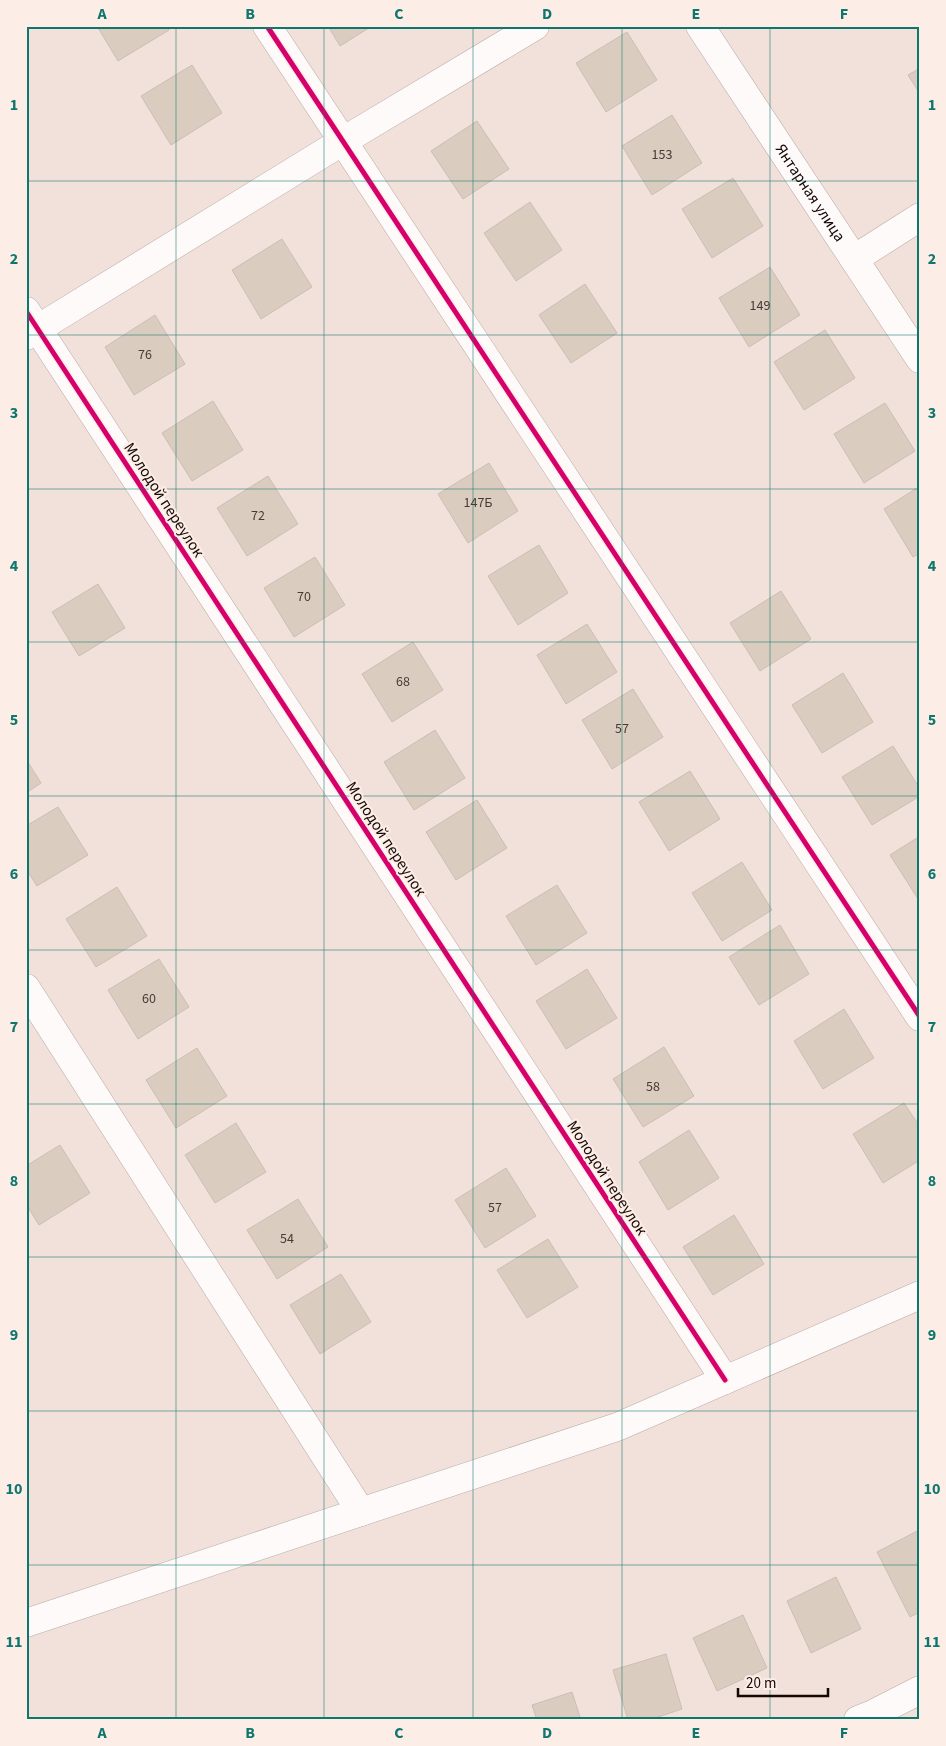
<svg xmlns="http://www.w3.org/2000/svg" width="946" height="1746" viewBox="0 0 946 1746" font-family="'Source Sans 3',sans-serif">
<rect width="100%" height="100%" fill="#f2e1da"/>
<g fill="#dbccc0" stroke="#cabeb5">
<path d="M 97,26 L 167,26 L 169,30 L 118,61 Z"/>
<path d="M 328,26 L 372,26 L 340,46 Z"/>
<path d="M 627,32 L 657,80 L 606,112 L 576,63 Z"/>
<path d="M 192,65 L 222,113 L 171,145 L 141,96 Z"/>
<path d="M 920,68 L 920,94 L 908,75 Z"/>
<path d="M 672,115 L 702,163 L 652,195 L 622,146 Z"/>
<path d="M 477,121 L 509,169 L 463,199 L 431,151 Z"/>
<path d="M 733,178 L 763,226 L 712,258 L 682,209 Z"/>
<path d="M 530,202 L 562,250 L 516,281 L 484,233 Z"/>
<path d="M 282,239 L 312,287 L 261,319 L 232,270 Z"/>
<path d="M 770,267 L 800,315 L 749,347 L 719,298 Z"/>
<path d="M 585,284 L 617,333 L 571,363 L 539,315 Z"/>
<path d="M 155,315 L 185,364 L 134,395 L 105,347 Z"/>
<path d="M 825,330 L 855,378 L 804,410 L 774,362 Z"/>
<path d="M 213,401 L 243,450 L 192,481 L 162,433 Z"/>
<path d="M 885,403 L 915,451 L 864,483 L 834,434 Z"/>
<path d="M 489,463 L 518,511 L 468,543 L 438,494 Z"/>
<path d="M 268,476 L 298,524 L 247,556 L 217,508 Z"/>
<path d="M 920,486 L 920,553 L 913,557 L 884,509 Z"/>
<path d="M 539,545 L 568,593 L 518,625 L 488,576 Z"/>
<path d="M 315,557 L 345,605 L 294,637 L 264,588 Z"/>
<path d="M 98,584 L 125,628 L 79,656 L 52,612 Z"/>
<path d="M 781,591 L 811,639 L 760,671 L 730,623 Z"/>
<path d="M 587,624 L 617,672 L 566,704 L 537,655 Z"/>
<path d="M 413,642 L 443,690 L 392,722 L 362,674 Z"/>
<path d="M 843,673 L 873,722 L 822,753 L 792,705 Z"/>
<path d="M 633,689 L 663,737 L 612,769 L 582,720 Z"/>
<path d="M 435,730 L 465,778 L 414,810 L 384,762 Z"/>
<path d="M 893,746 L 920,789 L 920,796 L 872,825 L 842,777 Z"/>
<path d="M 26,759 L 41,783 L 26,793 Z"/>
<path d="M 690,771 L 720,819 L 669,851 L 639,802 Z"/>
<path d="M 477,800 L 507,848 L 456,880 L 426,832 Z"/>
<path d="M 58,807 L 88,855 L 37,886 L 26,869 L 26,826 Z"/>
<path d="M 920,836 L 920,902 L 890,855 Z"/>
<path d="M 742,862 L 772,910 L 722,941 L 692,893 Z"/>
<path d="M 557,885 L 587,933 L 536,965 L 506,916 Z"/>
<path d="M 117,887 L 147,936 L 96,967 L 66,919 Z"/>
<path d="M 780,925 L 809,974 L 759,1005 L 729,957 Z"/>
<path d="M 159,959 L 189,1007 L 138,1039 L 108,990 Z"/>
<path d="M 587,969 L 617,1018 L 566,1049 L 536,1001 Z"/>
<path d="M 844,1009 L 874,1058 L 823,1089 L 794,1041 Z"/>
<path d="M 664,1047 L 694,1096 L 643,1127 L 613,1079 Z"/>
<path d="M 197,1048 L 227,1096 L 176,1128 L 146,1080 Z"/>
<path d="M 904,1103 L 920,1127 L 920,1160 L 883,1183 L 853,1134 Z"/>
<path d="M 236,1123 L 266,1172 L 215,1203 L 185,1155 Z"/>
<path d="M 689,1130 L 719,1178 L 668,1210 L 639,1162 Z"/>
<path d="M 60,1145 L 90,1193 L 39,1225 L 26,1204 L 26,1166 Z"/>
<path d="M 506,1168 L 536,1216 L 485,1248 L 455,1200 Z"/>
<path d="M 298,1199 L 328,1247 L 277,1279 L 247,1230 Z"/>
<path d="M 734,1215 L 764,1264 L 713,1295 L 683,1247 Z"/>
<path d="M 548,1239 L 578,1287 L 527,1318 L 497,1270 Z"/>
<path d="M 341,1274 L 371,1322 L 320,1354 L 290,1305 Z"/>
<path d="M 919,1530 L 920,1612 L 910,1617 L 877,1552 Z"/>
<path d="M 836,1577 L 861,1629 L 811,1653 L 787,1601 Z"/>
<path d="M 743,1615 L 767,1668 L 717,1691 L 693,1638 Z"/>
<path d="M 666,1654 L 682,1709 L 649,1720 L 628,1720 L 613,1670 Z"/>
<path d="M 572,1692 L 581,1720 L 537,1720 L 532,1705 Z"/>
</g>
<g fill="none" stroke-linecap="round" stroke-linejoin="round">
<defs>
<g id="street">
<path d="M 267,26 L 920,1017"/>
<path id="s1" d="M 700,26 L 920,359"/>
<path d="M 854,259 L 920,217"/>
<path d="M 26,311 L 725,1380"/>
<path d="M 26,336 L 343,141 L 535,26"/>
<path d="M 26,988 L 361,1512"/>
<path d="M 26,1623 L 617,1427 L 920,1295"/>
<path d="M 858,1720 L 873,1714 L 920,1690"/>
</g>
</defs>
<use href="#street" stroke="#baaba6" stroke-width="29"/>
<use href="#street" stroke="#fdfaf9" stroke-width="28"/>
<defs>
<g id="cycleway">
<path d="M 267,26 L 920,1017"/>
<path d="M 26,311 L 725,1380"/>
</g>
</defs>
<use href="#cycleway" stroke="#fdede7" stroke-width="8"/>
<use href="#cycleway" stroke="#d6006c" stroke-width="5"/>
</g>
<path fill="none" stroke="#0f766e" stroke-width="1" stroke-opacity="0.55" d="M 176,26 L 176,1720M 324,26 L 324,1720M 473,26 L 473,1720M 622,26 L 622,1720M 770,26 L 770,1720M 26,181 L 920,181M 26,335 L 920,335M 26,489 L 920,489M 26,642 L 920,642M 26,796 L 920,796M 26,950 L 920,950M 26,1104 L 920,1104M 26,1257 L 920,1257M 26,1411 L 920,1411M 26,1565 L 920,1565"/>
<g text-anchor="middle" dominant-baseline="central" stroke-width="4" stroke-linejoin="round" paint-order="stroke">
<g font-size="14" fill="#473a35">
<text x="662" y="155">153</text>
<text x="760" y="306">149</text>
<text x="145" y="355">76</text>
<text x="478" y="503">147Б</text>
<text x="258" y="516">72</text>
<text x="304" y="597">70</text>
<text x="403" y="682">68</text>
<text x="622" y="729">57</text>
<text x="149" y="999">60</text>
<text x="653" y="1087">58</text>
<text x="495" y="1208">57</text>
<text x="287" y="1239">54</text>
</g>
<g font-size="16" fill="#140805" stroke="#fdede7">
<text stroke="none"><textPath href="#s1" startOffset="200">Янтарная улица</textPath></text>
<text transform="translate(164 500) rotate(57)">Молодой переулок</text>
<text transform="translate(386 839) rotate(57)">Молодой переулок</text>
<text transform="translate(607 1178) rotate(57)">Молодой переулок</text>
</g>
</g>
<rect width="946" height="1746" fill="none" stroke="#fdede7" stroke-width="55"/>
<path d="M738 1688v8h90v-8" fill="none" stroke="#140805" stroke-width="2.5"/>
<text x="746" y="1688" font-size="15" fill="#140805" stroke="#fdede7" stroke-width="4" paint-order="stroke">20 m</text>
<rect x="28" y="28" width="890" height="1690" fill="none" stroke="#0f766e" stroke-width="2"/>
<g font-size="16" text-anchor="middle" font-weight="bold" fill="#0f766e">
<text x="102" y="19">A</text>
<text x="250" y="19">B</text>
<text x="399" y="19">C</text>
<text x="547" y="19">D</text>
<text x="696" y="19">E</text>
<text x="844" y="19">F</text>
<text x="14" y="110">1</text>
<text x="932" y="110">1</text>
<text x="14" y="264">2</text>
<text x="932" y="264">2</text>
<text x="14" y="418">3</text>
<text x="932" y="418">3</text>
<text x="14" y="571">4</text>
<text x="932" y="571">4</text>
<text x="14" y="725">5</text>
<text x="932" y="725">5</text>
<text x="14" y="879">6</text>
<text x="932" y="879">6</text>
<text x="14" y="1032">7</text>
<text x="932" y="1032">7</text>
<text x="14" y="1186">8</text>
<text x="932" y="1186">8</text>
<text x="14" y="1340">9</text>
<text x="932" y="1340">9</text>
<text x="14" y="1494">10</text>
<text x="932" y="1494">10</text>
<text x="14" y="1647">11</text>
<text x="932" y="1647">11</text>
<text x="102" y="1738">A</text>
<text x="250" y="1738">B</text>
<text x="399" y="1738">C</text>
<text x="547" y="1738">D</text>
<text x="696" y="1738">E</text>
<text x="844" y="1738">F</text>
</g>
</svg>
